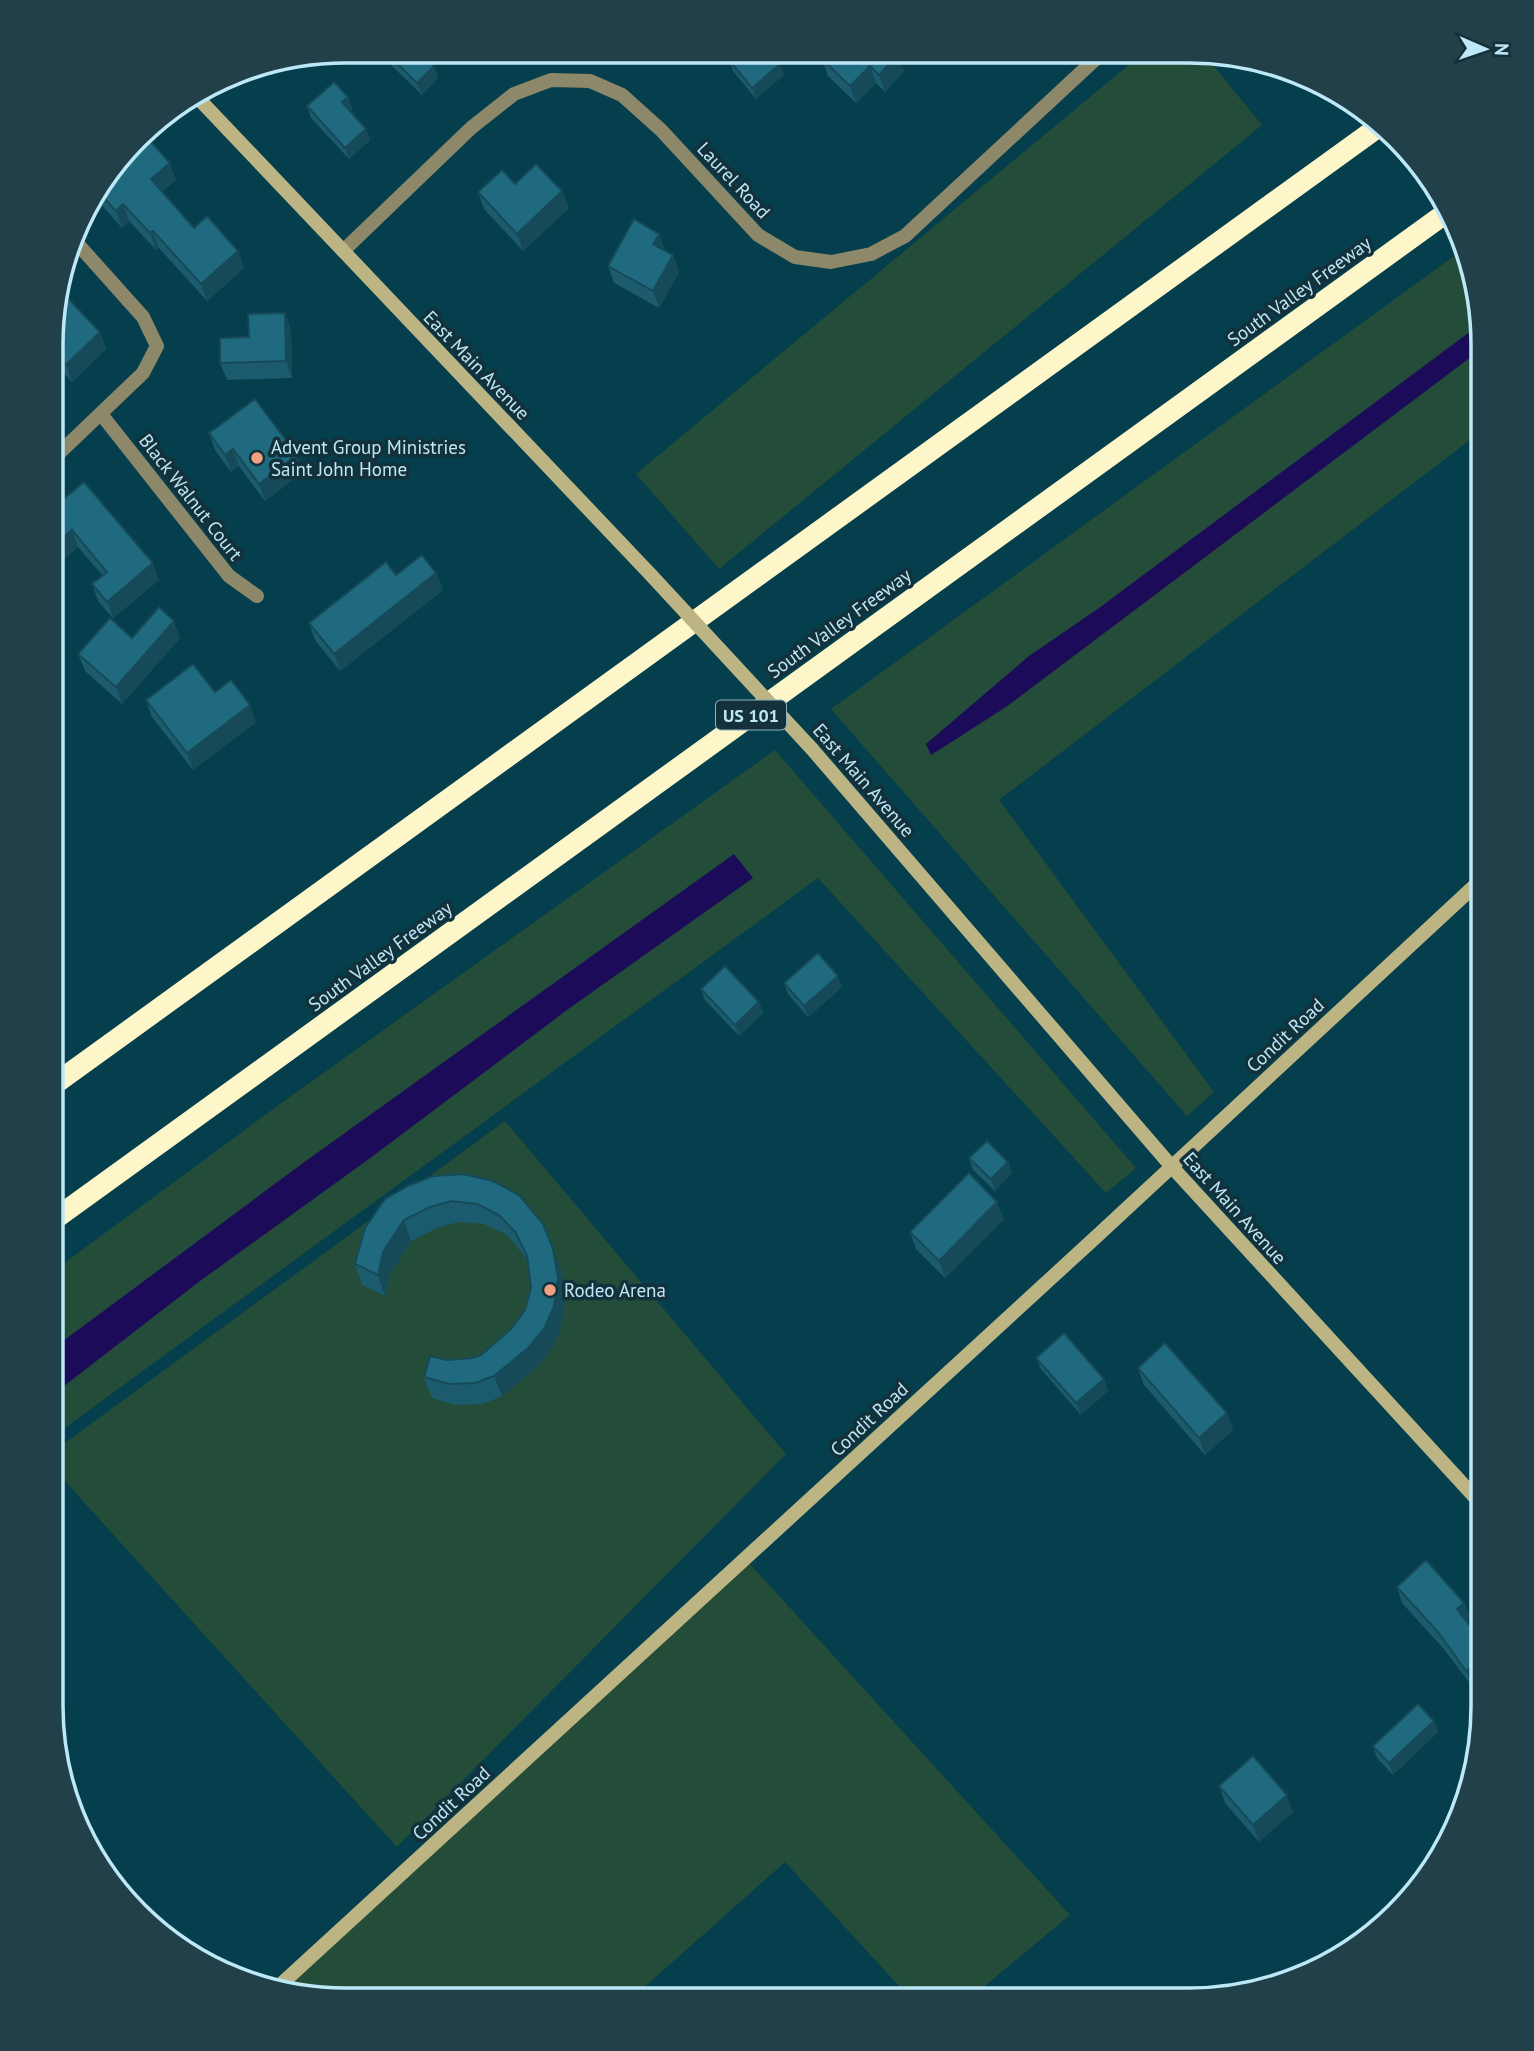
<svg xmlns="http://www.w3.org/2000/svg" width="1534" height="2051" viewBox="0 0 1534 2051" font-family="'PT Sans',sans-serif">
<rect width="100%" height="100%" fill="#053e4c"/>
<g fill="#244d39">
<path d="M 1143,53 L 1203,53 L 1262,125 L 719,569 L 636,474 Z"/>
<path d="M 1461,251 L 1483,344 L 1483,430 L 999,800 L 1214,1092 L 1187,1116 L 831,709 Z"/>
<path d="M 775,750 L 1136,1168 L 1106,1193 L 818,878 L 51,1438 L 52,1272 L 280,1104 Z"/>
<path d="M 505,1121 L 786,1454 L 397,1847 L 51,1466 L 51,1453 Z"/>
<path d="M 748,1562 L 1070,1915 L 968,2000 L 911,1999 L 785,1862 L 631,1999 L 307,1998 L 281,1988 Z"/>
</g>
<g fill="#1b0b59">
<path d="M 1479,325 L 1483,348 L 1006,707 L 931,755 L 926,744 L 1029,656 L 1099,608 Z"/>
<path d="M 734,854 L 753,878 L 567,1010 L 373,1156 L 200,1281 L 51,1396 L 51,1350 L 303,1163 Z"/>
</g>
<g fill="none" stroke-linecap="round" stroke-linejoin="round">
<g stroke="#8c8869" stroke-width="14">
<path d="M 343,251 L 471,128 L 514,94 L 551,80 L 590,81 L 622,95 L 661,130 L 758,235 L 795,257 L 831,262 L 871,254 L 905,236 L 1102,53"/>
<path d="M 101,414 L 229,576 L 257,596"/>
<path d="M 53,459 L 143,373 L 157,346 L 143,317 L 75,241"/>
</g>
<g stroke="#bcb583" stroke-width="14">
<path d="M 197,97 L 651,575"/>
<path d="M 812,749 L 1172,1167 L 1483,1506"/>
<path d="M 278,1987 L 1097,1236 L 1483,878"/>
</g>
<g stroke="#fdf6c9" stroke-width="21">
<path d="M 52,1086 L 1381,125"/>
<path d="M 52,1221 L 1450,210"/>
</g>
<path stroke="#bcb583" stroke-width="14" d="M 651,575 L 812,749"/>
</g>
<g fill="#1b5b6d">
<path d="M 384,51 L 434,66 L 438,78 L 422,95 L 388,62 Z"/>
<path d="M 669,52 L 691,52 L 687,60 Z"/>
<path d="M 960,53 L 980,53 L 969,63 Z"/>
<path d="M 822,59 L 904,71 L 885,92 L 876,83 L 856,103 L 828,76 Z"/>
<path d="M 729,60 L 784,75 L 756,99 L 733,71 Z"/>
<path d="M 348,97 L 352,109 L 350,111 L 366,129 L 370,140 L 349,159 L 311,118 L 307,106 Z"/>
<path d="M 143,133 L 176,180 L 162,192 L 194,228 L 238,251 L 244,268 L 207,301 L 159,248 L 156,250 L 129,221 L 122,228 L 98,201 L 95,192 Z"/>
<path d="M 515,184 L 562,191 L 569,208 L 523,251 L 484,209 L 478,192 Z"/>
<path d="M 659,234 L 665,251 L 673,255 L 679,272 L 659,308 L 614,283 L 608,266 Z"/>
<path d="M 53,306 L 100,332 L 106,349 L 72,382 L 55,364 L 53,366 Z"/>
<path d="M 285,313 L 291,330 L 292,378 L 227,380 L 220,363 L 249,337 Z"/>
<path d="M 209,433 L 303,472 L 265,501 L 239,466 L 231,472 L 215,450 Z"/>
<path d="M 53,508 L 159,580 L 113,618 L 98,601 L 92,584 L 103,576 L 78,547 L 53,568 Z"/>
<path d="M 436,573 L 443,590 L 340,671 L 315,640 L 309,623 L 396,575 Z"/>
<path d="M 132,638 L 180,638 L 122,704 L 85,671 L 78,654 Z"/>
<path d="M 215,692 L 256,722 L 193,770 L 152,717 L 146,700 Z"/>
<path d="M 52,774 L 57,787 L 52,789 Z"/>
<path d="M 784,983 L 842,987 L 808,1017 L 788,994 Z"/>
<path d="M 701,989 L 759,1002 L 763,1013 L 739,1036 L 705,1000 Z"/>
<path d="M 969,1158 L 1008,1162 L 1012,1173 L 995,1191 L 973,1170 Z"/>
<path d="M 463,1174 L 553,1249 L 561,1270 L 565,1299 L 561,1327 L 551,1350 L 535,1369 L 502,1396 L 483,1404 L 456,1405 L 432,1398 L 424,1377 L 447,1360 L 472,1358 L 481,1355 L 511,1329 L 525,1310 L 531,1288 L 528,1263 L 523,1254 L 507,1235 L 484,1224 L 459,1222 L 437,1228 L 411,1241 L 391,1273 L 385,1296 L 362,1285 L 355,1264 L 365,1228 Z"/>
<path d="M 1004,1219 L 945,1278 L 916,1249 L 910,1232 Z"/>
<path d="M 1036,1358 L 1104,1379 L 1108,1391 L 1081,1415 L 1041,1369 Z"/>
<path d="M 1138,1368 L 1227,1413 L 1233,1430 L 1205,1455 L 1144,1385 Z"/>
<path d="M 1397,1587 L 1464,1603 L 1470,1618 L 1466,1621 L 1483,1643 L 1483,1679 L 1472,1686 L 1443,1648 L 1402,1603 Z"/>
<path d="M 1434,1721 L 1438,1732 L 1393,1775 L 1377,1758 L 1373,1746 Z"/>
<path d="M 1219,1786 L 1293,1812 L 1259,1842 L 1225,1803 Z"/>
</g>
<g fill="#164a59">
<path d="M 683,52 L 691,52 L 687,60 Z"/>
<path d="M 965,53 L 980,53 L 969,63 Z"/>
<path d="M 898,54 L 904,71 L 885,92 L 879,75 Z"/>
<path d="M 780,64 L 784,75 L 756,99 L 752,88 Z"/>
<path d="M 434,66 L 438,78 L 422,95 L 417,83 Z"/>
<path d="M 870,66 L 876,83 L 856,103 L 850,86 Z"/>
<path d="M 348,97 L 352,109 L 346,114 L 342,102 Z"/>
<path d="M 366,129 L 370,140 L 349,159 L 345,148 Z"/>
<path d="M 170,163 L 176,180 L 157,196 L 151,179 Z"/>
<path d="M 562,191 L 569,208 L 523,251 L 517,234 Z"/>
<path d="M 123,204 L 129,221 L 122,228 L 116,211 Z"/>
<path d="M 153,231 L 159,248 L 156,250 L 150,233 Z"/>
<path d="M 659,234 L 665,251 L 659,261 L 653,244 Z"/>
<path d="M 238,251 L 244,268 L 207,301 L 201,284 Z"/>
<path d="M 673,255 L 679,272 L 659,308 L 653,291 Z"/>
<path d="M 285,313 L 291,330 L 292,378 L 286,361 Z"/>
<path d="M 100,332 L 106,349 L 72,382 L 66,365 Z"/>
<path d="M 233,449 L 239,466 L 231,472 L 225,455 Z"/>
<path d="M 297,455 L 303,472 L 265,501 L 259,484 Z"/>
<path d="M 72,530 L 78,547 L 53,568 L 53,546 Z"/>
<path d="M 153,563 L 159,580 L 113,618 L 107,602 Z"/>
<path d="M 436,573 L 443,590 L 340,671 L 334,654 Z"/>
<path d="M 174,621 L 180,638 L 122,704 L 116,687 Z"/>
<path d="M 250,705 L 256,722 L 193,770 L 187,753 Z"/>
<path d="M 56,848 L 62,865 L 52,872 L 52,851 Z"/>
<path d="M 838,976 L 842,987 L 808,1017 L 804,1006 Z"/>
<path d="M 759,1002 L 763,1013 L 739,1036 L 735,1025 Z"/>
<path d="M 1008,1162 L 1012,1173 L 995,1191 L 991,1179 Z"/>
<path d="M 997,1202 L 1004,1219 L 945,1278 L 939,1261 Z"/>
<path d="M 404,1220 L 411,1241 L 391,1273 L 385,1296 L 378,1275 L 383,1252 Z"/>
<path d="M 553,1249 L 561,1270 L 565,1299 L 561,1327 L 551,1350 L 535,1369 L 502,1396 L 494,1376 Z"/>
<path d="M 1104,1379 L 1108,1391 L 1081,1415 L 1076,1403 Z"/>
<path d="M 1227,1413 L 1233,1430 L 1205,1455 L 1199,1438 Z"/>
<path d="M 1464,1603 L 1470,1618 L 1463,1625 L 1457,1609 Z"/>
<path d="M 1483,1659 L 1483,1679 L 1472,1686 L 1466,1671 Z"/>
<path d="M 1434,1721 L 1438,1732 L 1393,1775 L 1389,1763 Z"/>
<path d="M 1287,1795 L 1293,1812 L 1259,1842 L 1253,1825 Z"/>
</g>
<g fill="#1f6a7f" stroke="#164a59" stroke-width="2">
<path d="M 384,51 L 418,51 L 434,66 L 417,83 Z"/>
<path d="M 738,52 L 770,52 L 780,64 L 752,88 L 729,60 Z"/>
<path d="M 829,52 L 896,52 L 898,54 L 879,75 L 870,66 L 850,86 L 822,59 Z"/>
<path d="M 334,82 L 348,97 L 342,102 L 366,129 L 345,148 L 307,106 Z"/>
<path d="M 143,133 L 170,163 L 151,179 L 194,228 L 207,216 L 238,251 L 201,284 L 153,231 L 150,233 L 123,204 L 116,211 L 97,190 Z"/>
<path d="M 536,164 L 562,191 L 517,234 L 478,192 L 502,170 L 515,184 Z"/>
<path d="M 634,219 L 659,234 L 653,244 L 673,255 L 653,291 L 608,266 Z"/>
<path d="M 59,289 L 100,332 L 66,365 L 53,352 L 53,306 Z"/>
<path d="M 285,313 L 286,361 L 220,363 L 220,338 L 249,337 L 248,314 Z"/>
<path d="M 255,399 L 297,455 L 259,484 L 233,449 L 225,455 L 209,433 Z"/>
<path d="M 84,482 L 153,563 L 107,602 L 92,584 L 107,572 L 72,530 L 53,546 L 53,508 Z"/>
<path d="M 422,555 L 436,573 L 334,654 L 309,623 L 386,562 L 396,575 Z"/>
<path d="M 159,607 L 174,621 L 116,687 L 78,654 L 110,618 L 132,638 Z"/>
<path d="M 193,664 L 215,692 L 231,680 L 250,705 L 187,753 L 146,700 Z"/>
<path d="M 52,843 L 56,848 L 52,851 Z"/>
<path d="M 818,953 L 838,976 L 804,1006 L 784,983 Z"/>
<path d="M 725,966 L 759,1002 L 735,1025 L 701,989 Z"/>
<path d="M 987,1141 L 1008,1162 L 991,1179 L 969,1158 Z"/>
<path d="M 969,1173 L 997,1202 L 939,1261 L 910,1232 Z"/>
<path d="M 463,1174 L 493,1181 L 519,1195 L 543,1224 L 553,1249 L 558,1278 L 554,1306 L 544,1329 L 528,1348 L 494,1376 L 475,1383 L 449,1384 L 424,1377 L 430,1356 L 447,1360 L 472,1358 L 481,1355 L 511,1329 L 525,1310 L 531,1288 L 527,1256 L 516,1233 L 499,1215 L 477,1204 L 452,1201 L 430,1207 L 404,1220 L 383,1252 L 378,1275 L 355,1264 L 365,1228 L 385,1199 L 408,1186 L 433,1176 Z"/>
<path d="M 1064,1333 L 1104,1379 L 1076,1403 L 1036,1358 Z"/>
<path d="M 1165,1343 L 1227,1413 L 1199,1438 L 1138,1368 Z"/>
<path d="M 1426,1560 L 1464,1603 L 1457,1609 L 1483,1643 L 1483,1659 L 1466,1671 L 1438,1632 L 1397,1587 Z"/>
<path d="M 1418,1704 L 1434,1721 L 1389,1763 L 1373,1746 Z"/>
<path d="M 1253,1756 L 1287,1795 L 1253,1825 L 1219,1786 Z"/>
</g>
<g fill="#f3a081" stroke="#14313b" stroke-width="2.5">
<circle cx="257" cy="458" r="7"/>
<circle cx="550" cy="1290" r="7"/>
</g>
<g text-anchor="middle" dominant-baseline="central" stroke-width="7" stroke-linejoin="round" paint-order="stroke">
<rect fill="#14313b" stroke="#8ab1bf" stroke-width="2" x="716" y="700.5" width="70" height="29" rx="5"/>
<g font-size="18" font-weight="bold" fill="#bde8f7">
<text x="751" y="715">US 101</text>
</g>
<g font-size="19" fill="#bde8f7" stroke="#14313b">
<text transform="translate(734 180) rotate(47)">Laurel Road</text>
<text transform="translate(1299 291) rotate(-36)">South Valley Freeway</text>
<text transform="translate(477 365) rotate(46)">East Main Avenue</text>
<text transform="translate(191 497) rotate(52)">Black Walnut Court</text>
<text transform="translate(839 623) rotate(-36)">South Valley Freeway</text>
<text transform="translate(864 780) rotate(49)">East Main Avenue</text>
<text transform="translate(380 956) rotate(-36)">South Valley Freeway</text>
<text transform="translate(1285 1035) rotate(-43)">Condit Road</text>
<text transform="translate(1235 1208) rotate(48)">East Main Avenue</text>
<text transform="translate(869 1419) rotate(-43)">Condit Road</text>
<text transform="translate(451 1803) rotate(-43)">Condit Road</text>
</g>
<g font-size="19" fill="#bde8f7" stroke="#14313b" text-anchor="start">
<text x="271" y="447">Advent Group Ministries<tspan x="271" dy="22">Saint John Home</tspan></text>
<text x="564" y="1290">Rodeo Arena</text>
</g>
</g>
<path d="M0 0H1534V2051H0ZM345 63H1189A282 282 0 0 1 1471 345V1706A282 282 0 0 1 1189 1988H345A282 282 0 0 1 63 1706V345A282 282 0 0 1 345 63Z" fill="#22404a" fill-rule="evenodd"/>
<path fill="none" stroke="#bde8f7" stroke-width="3.5" d="M345 63H1189A282 282 0 0 1 1471 345V1706A282 282 0 0 1 1189 1988H345A282 282 0 0 1 63 1706V345A282 282 0 0 1 345 63Z"/>
<g transform="translate(1485 49) rotate(92)" stroke="#14313b" stroke-width="5" paint-order="stroke">
<path d="M0-5L12 26L0 18L-12 26Z" fill="#bde8f7"/>
<text y="-10" font-size="19" font-weight="bold" text-anchor="middle" fill="#bde8f7">N</text>
</g>
</svg>
